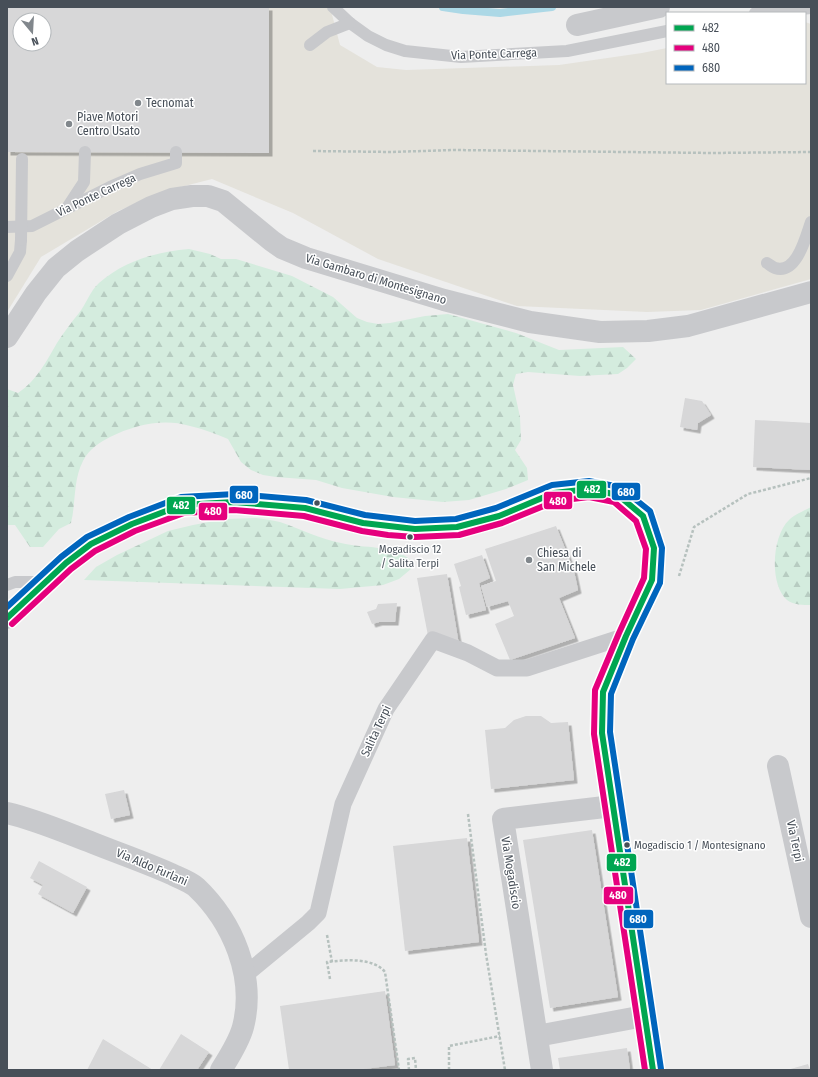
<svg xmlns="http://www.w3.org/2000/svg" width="818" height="1077" viewBox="0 0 818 1077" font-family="'Fira Sans Condensed',sans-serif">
<defs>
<pattern id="forest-firs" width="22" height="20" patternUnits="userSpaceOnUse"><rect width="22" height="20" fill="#d4ecde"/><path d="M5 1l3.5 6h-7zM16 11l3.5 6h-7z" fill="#b7ccc1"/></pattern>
<filter id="shadow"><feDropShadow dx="3.5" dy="3.5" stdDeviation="0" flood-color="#0004"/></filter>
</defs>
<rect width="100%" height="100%" fill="#eee"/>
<path fill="#e4e2db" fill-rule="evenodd" d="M 7,7 L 330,7 L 340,45 L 377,67 L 406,70 L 559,65 L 642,53 L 667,48 L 667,83 L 805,83 L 805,22 L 811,24 L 811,279 L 701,310 L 647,312 L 517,306 L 378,259 L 293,213 L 212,179 L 165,191 L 118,211 L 41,257 L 7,312 ZM 20,20 L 44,20 L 44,44 L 20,44 Z"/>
<g fill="url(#forest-firs)">
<path d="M 189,249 L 210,254 L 221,259 L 236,259 L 292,276 L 333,297 L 357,318 L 367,322 L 378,324 L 390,323 L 425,316 L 448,314 L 516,333 L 559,350 L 623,347 L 636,359 L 627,368 L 618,374 L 580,376 L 528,372 L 516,374 L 513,385 L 520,417 L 521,440 L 515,450 L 527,468 L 528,480 L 506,489 L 469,500 L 443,502 L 393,497 L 342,488 L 316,480 L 276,477 L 263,475 L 251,470 L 241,462 L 228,439 C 216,434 203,429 190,426 C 163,418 135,425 110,437 C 99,443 89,449 83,461 C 73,480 76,503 71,523 L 59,529 L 43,547 L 30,547 L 15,525 L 7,525 L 7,389 L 18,393 C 37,380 46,362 57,343 C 64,332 71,323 79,313 C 86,304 90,291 99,283 C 124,261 156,252 189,249 Z"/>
<path d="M 811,507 L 811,605 C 803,605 794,605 787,600 C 769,584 772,536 789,520 C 795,514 804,511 811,507 Z"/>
<path d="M 256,518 C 264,519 272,520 280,522 C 301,529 320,539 341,543 C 365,549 392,544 412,561 L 411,569 L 399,579 L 383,585 L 340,589 L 84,580 L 96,567 L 117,555 L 168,531 L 193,525 L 225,519 Z"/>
</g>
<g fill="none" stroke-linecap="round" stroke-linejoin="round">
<path stroke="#acd8e6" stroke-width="8" d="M 443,7 L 463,10 L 500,13 L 552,7"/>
</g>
<g fill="#d7d7d8" fill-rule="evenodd" filter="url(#shadow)">
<path d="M 7,7 L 269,7 L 269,153 L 7,152 ZM 20,20 L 44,20 L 44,44 L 20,44 Z"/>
<path d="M 685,398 L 702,401 L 711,415 L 698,423 L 697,430 L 680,427 Z"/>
<path d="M 755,420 L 811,423 L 811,470 L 753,467 Z"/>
<path d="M 556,526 L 574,571 L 578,590 L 559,598 L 575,638 L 510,660 L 495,624 L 514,616 L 508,601 L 487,607 L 481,586 L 496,581 L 485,549 Z"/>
<path d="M 482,555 L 490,578 L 479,583 L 486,610 L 466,615 L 459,587 L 461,586 L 454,564 Z"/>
<path d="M 447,574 L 459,645 L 428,636 L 417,578 Z"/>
<path d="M 397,603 L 395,622 L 379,622 L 372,624 L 367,612 L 376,609 L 378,604 Z"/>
<path d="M 526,716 L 541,716 L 551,723 L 568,722 L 574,780 L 491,789 L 485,730 L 505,728 L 514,720 Z"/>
<path d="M 124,790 L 130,815 L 111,819 L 105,794 Z"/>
<path d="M 592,830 L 618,997 L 550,1008 L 523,840 Z"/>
<path d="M 467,838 L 479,942 L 405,951 L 393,846 Z"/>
<path d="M 39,861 L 87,887 L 73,913 L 38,894 L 43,885 L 30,878 Z"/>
<path d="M 385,991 L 395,1065 L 356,1070 L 289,1070 L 280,1006 Z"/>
<path d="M 181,1034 L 209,1052 L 197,1070 L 159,1070 Z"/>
<path d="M 103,1039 L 153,1070 L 87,1070 Z"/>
<path d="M 627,1048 L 630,1070 L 560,1070 L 558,1058 Z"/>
<path d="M 808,1064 L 810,1070 L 787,1070 Z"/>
</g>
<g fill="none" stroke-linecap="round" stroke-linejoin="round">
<g stroke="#b6c1be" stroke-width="2.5" stroke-dasharray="3 2" stroke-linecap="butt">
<path d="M 313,151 L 391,152 L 454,150 L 712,153 L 811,152"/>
<path d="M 679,576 L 694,527 L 748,494 L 811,478"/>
<path d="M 468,814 L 486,954 L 505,1070"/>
<path d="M 327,935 L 332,962"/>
<path d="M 330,979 L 327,962 C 344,960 373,957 385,972 L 399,1070"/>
<path d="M 409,1070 L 408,1059 L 415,1058 L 416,1070"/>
<path d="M 449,1070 L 449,1046 L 500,1036"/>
</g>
<g stroke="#c8c9cc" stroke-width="12">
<path d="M 333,7 L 350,23 L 368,36 L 386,45 L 405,51 L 461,57 L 567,51 L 667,31"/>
<path d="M 755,13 L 811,8"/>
<path d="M 310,45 L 327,32 L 350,23"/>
<path d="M 67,208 L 84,182 L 85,152"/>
<path d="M 7,227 L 32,226 L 110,187 L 140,174 L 176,163 L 176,152"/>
<path d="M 767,263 C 769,264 772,267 775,268 C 797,275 806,236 811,222"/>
<path d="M 7,276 L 20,252 L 21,240"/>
<path d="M 7,585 L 15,582 L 44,582"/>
</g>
<path stroke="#c8c9cc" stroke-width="17" d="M 245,975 L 308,923 L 318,913 L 343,804 L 386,709 L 433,640 L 468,653 L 497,668 L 527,668 L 626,636"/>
<g stroke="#c8c9cc" stroke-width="22">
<path d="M 577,25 L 659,7"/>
<path d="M 7,337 L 36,293 L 56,268 L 77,251 L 118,224 L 151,207 L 172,199 L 192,196 L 208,196 L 223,201 L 272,241 L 282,248 L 306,258 L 444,300 L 530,322 L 600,332 L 648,331 L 688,326 L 811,292"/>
<path d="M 778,766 L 811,917"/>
<path d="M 7,813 C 37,820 64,832 93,843 C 118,853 144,862 169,873 C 177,877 189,881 196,887 C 233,922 256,977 243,1027 C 239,1042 229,1057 221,1070"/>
<path d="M 537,1036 L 644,1016"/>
<path d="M 542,1070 L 503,819 L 613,806"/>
</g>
<path stroke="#c8c9cc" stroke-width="22" d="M 7,618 L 66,563 L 91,544 L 132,524 L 182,505 L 234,502 L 305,508 L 363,523 L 389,527 L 415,529 L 457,527 L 499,516 L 554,493 L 589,489 L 618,495 L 643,516 L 654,548 L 652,580 L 626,636 L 603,692 L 602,733 L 653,1070"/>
<path stroke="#c8c9cc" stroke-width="12" d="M 21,240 L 22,159"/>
<defs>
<path id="bus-1" d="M 7,618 L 66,563 L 91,544 L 132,524 L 182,505 L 234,502 L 305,508 L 363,523 L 415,529 L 457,527 L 499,516 L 554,493 L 589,489 L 618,495 L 643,516 L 654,548 L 652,580 L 626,636 L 603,692 L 602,733 L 653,1070"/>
<path id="bus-2" d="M 12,624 L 71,569 L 95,551 L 135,531 L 184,513 L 234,510 L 304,516 L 362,531 L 388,535 L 415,537 L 459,535 L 502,523 L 556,501 L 589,497 L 614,502 L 636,521 L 646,549 L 644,578 L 619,633 L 595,690 L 594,734 L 645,1070"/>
<path id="bus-3" d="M 7,607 L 61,557 L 87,537 L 129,517 L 181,497 L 235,494 L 306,500 L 365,515 L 415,521 L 456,519 L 496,508 L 552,485 L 589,481 L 620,487 L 650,511 L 662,548 L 660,583 L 633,639 L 611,694 L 610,732 L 661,1069"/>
</defs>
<use href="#bus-1" stroke="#fff" stroke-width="9"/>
<use href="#bus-2" stroke="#fff" stroke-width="9"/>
<use href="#bus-3" stroke="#fff" stroke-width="9"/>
<use href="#bus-1" stroke="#00a651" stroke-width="6"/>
<use href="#bus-2" stroke="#e5007d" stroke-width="6"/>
<use href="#bus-3" stroke="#0065bd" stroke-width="6"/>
</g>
<g fill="#81878c" stroke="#fff" stroke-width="1.5">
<circle cx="138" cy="103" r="4"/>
<circle cx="69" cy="124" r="4"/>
<circle cx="529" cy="560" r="4"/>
</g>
<g fill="#474f58" stroke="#fff" stroke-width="1.5">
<circle cx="317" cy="503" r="3.5"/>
<circle cx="410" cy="537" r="3.5"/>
<circle cx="627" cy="845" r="3.5"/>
</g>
<g text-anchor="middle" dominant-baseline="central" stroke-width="3" stroke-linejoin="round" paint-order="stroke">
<g font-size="11" fill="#474f58" stroke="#fff">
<text x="410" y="549">Mogadiscio 12<tspan x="410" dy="14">/ Salita Terpi</tspan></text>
<text x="634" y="845" text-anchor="start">Mogadiscio 1 / Montesignano</text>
</g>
<g font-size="12" fill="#474f58" stroke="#fff">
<text transform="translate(494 54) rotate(-2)">Via Ponte Carrega</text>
<text transform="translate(96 195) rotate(-25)">Via Ponte Carrega</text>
<text transform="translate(376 279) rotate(17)">Via Gambaro di Montesignano</text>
<text transform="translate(376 731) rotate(-65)">Salita Terpi</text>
<text transform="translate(795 841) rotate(78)">Via Terpi</text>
<text transform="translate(152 867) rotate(23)">Via Aldo Furlani</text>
<text transform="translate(511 873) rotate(81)">Via Mogadiscio</text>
</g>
<g font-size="12" fill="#474f58" stroke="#fff" text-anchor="start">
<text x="146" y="103">Tecnomat</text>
<text x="77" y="117">Piave Motori<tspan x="77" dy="14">Centro Usato</tspan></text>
<text x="537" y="553">Chiesa di<tspan x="537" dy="14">San Michele</tspan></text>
</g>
</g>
<g stroke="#fff" stroke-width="1.5">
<rect x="576" y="480" width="31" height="19" rx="4" fill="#00a651"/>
<rect x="611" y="482" width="30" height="19" rx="4" fill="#0065bd"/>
<rect x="229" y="485" width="30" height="19" rx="4" fill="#0065bd"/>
<rect x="543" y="491" width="30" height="19" rx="4" fill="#e5007d"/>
<rect x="166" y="496" width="30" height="19" rx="4" fill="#00a651"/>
<rect x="198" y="502" width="30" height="19" rx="4" fill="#e5007d"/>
<rect x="606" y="853" width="31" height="19" rx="4" fill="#00a651"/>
<rect x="603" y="886" width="31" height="19" rx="4" fill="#e5007d"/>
<rect x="623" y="909" width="31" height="20" rx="4" fill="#0065bd"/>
</g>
<g font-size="11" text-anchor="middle" font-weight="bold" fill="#fff">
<text x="592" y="493">482</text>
<text x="626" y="496">680</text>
<text x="244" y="499">680</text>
<text x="558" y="505">480</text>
<text x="181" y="509">482</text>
<text x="213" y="515">480</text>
<text x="622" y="866">482</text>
<text x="618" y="899">480</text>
<text x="638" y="923">680</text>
</g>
<rect width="818" height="1077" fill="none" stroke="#474f58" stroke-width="16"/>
<rect x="666" y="12" width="140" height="72" fill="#ffffff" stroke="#b5b9bc"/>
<rect x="674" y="25" width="20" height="6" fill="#00a651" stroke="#b5b9bc"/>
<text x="702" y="32" font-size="12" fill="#474f58">482</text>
<rect x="674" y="45" width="20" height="6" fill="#e5007d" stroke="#b5b9bc"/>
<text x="702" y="52" font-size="12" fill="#474f58">480</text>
<rect x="674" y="65" width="20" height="6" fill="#0065bd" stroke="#b5b9bc"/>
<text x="702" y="72" font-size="12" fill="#474f58">680</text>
<g transform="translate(32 32) rotate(162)"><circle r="19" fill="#ffffff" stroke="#b5b9bc"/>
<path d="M0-3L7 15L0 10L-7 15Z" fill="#81878c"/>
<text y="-6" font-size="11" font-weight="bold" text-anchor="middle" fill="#474f58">N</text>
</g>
</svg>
